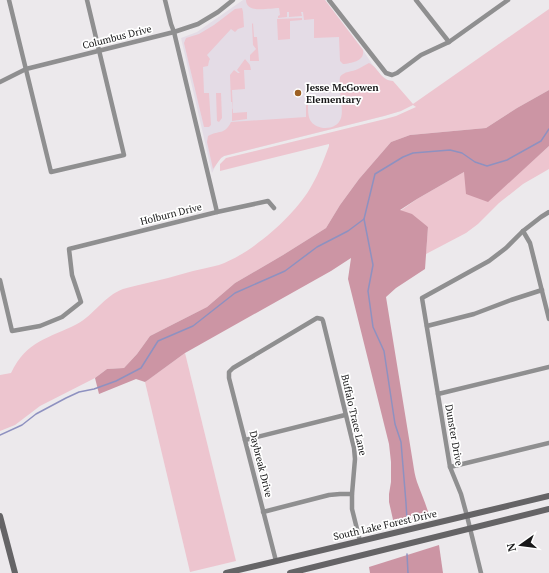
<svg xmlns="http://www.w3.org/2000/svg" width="549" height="573" viewBox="0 0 549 573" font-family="'PT Serif',serif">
<rect width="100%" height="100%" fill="#ece9ec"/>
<path fill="#e4dce6" d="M 243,0 L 325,0 L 363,50 L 372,64 L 380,74 L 387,80 L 393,81 L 401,111 L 384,116 L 224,156 L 221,158 L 218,161 L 212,173 L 181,38 L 197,32 Z"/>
<g fill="#edc5cf">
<path d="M 246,0 L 325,0 L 363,50 C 365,61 352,63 343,64 L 340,61 L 339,37 L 314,38 L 314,19 L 304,20 L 303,12 L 301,12 L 302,16 L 289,17 L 289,12 L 287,12 L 287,17 L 278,18 L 278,16 L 280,15 L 279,8 C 269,8 246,14 246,0 Z"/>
<path d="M 242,8 L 243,12 L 244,27 L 238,29 L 235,32 L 231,29 L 207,55 L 210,59 L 209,61 L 208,66 L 203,67 L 204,93 L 209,93 L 211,125 L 209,127 L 204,127 L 184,43 L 186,38 L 199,34 L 214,25 L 235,9 Z"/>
<path d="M 549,9 L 549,90 L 517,108 L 486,128 L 410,135 L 391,142 L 359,179 L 340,205 L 326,228 L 283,255 L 235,283 L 207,307 L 150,336 L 137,354 L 124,368 L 107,369 L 95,378 L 40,406 L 15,425 L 0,431 L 0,375 L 11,373 C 27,340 48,339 77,324 C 94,315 104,296 123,289 C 129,287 136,286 143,284 C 160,280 176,276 193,271 C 202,269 211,267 219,265 C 251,254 296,215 312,185 C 319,173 324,159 329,146 L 329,144 L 220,171 L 220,164 L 226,158 L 385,119 L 396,116 L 416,107 L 413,105 L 401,111 L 384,116 L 224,156 L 221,158 L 213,169 L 207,142 L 208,136 C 219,130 225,135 231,122 L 306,117 L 306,105 L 308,105 C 308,110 308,116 310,120 C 316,131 337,131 341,118 C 344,108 338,89 340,77 C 344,71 352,72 358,69 C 362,67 365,65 369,63 C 379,68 380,80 393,81 L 413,104 Z"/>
<path d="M 302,18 L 302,20 L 290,21 L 290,39 L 278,40 L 277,19 Z"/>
<path d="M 253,23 L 254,37 L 257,37 L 259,61 L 250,61 L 250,55 L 256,49 L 253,45 L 252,24 Z"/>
<path d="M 245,59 L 250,65 L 251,70 L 244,70 L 245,89 L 232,90 L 233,113 L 247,112 L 247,119 L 232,121 L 232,109 L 233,108 L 233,102 L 231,102 L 230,75 L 234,70 L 238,73 L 240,73 L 237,70 Z"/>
<path d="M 216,93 L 221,93 L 222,118 L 219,122 L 217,121 Z"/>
<path d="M 549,146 L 549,169 L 523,184 L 499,203 L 478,224 L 466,233 L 426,254 L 428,227 L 400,211 L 417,199 L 464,172 L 488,201 Z"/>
<path d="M 185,353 L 236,561 L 190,572 L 145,382 Z"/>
</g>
<g fill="#cc95a4">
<path d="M 549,90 L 549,146 L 488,202 L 466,194 L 464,172 L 417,199 L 400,210 L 412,214 L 428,227 L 425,269 L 396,288 L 386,297 L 413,463 C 414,470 415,476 417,482 C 421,493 426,504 429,515 L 394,524 L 389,502 L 389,494 L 391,482 L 391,462 L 389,444 L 348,279 L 351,258 L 331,271 L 185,353 L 148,380 L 145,382 L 136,379 L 99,394 L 95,378 L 107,369 L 124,368 L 137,354 L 150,336 L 207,307 L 235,283 L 283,255 L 326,228 L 340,205 L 359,179 L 391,142 L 410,135 L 486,128 L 517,108 Z"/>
<path d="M 439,545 L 443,573 L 370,573 L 369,567 Z"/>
</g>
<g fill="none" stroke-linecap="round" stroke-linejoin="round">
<g stroke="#8e91c0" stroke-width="1.5">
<path d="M 0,435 L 22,425 L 36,414 L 66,398 L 79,392 L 94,389 L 116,381 L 141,368 L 158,341 L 193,326 L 235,293 L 285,271 L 317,247 L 348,231 L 364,219"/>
<path d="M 407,520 L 406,503 L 401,442 L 395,424 L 384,351 L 373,327 L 368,291 L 373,265 L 364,219 L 375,174 L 403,157 L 413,153 L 450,150 L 462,153 L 475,162 L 487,166 L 507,160 L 541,141 L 549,129"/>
<path d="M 407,554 L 408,573"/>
</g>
<g stroke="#8f8f90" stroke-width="4.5">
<path d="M 9,0 L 51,172 L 124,155 L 87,0"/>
<path d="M 165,0 L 171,24 L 174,32 L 217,212"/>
<path d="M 329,0 L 386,73 L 392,75 L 397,73 L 421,55 L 449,42 L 508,0"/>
<path d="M 416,0 L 449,42"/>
<path d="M 0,82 L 26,69 L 174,32 L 198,24 L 218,12 L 233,0"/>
<path d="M 523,231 L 530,243 L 549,319"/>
<path d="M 0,280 L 12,331 L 40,326 L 62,317 L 81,302 L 72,275 L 69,249 L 217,212 L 268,201 L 274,208"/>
<path d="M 427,326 L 474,314 L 511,300 L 542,290"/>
<path d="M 438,394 L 549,367"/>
<path d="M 245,440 L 345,415"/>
<path d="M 450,467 L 549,443"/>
<path d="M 263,512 L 329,495 L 340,494 L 352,494"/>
<path d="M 276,561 L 229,378 L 229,372 L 233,368 L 317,318 L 322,319 L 323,321 L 354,448 L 355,459 L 352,494 L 352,509 L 360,541"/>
<path d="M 481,573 L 467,516 L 461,494 L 450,467 L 422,298 L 489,261 L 506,248 L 523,231 L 541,217 L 549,212"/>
</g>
<g stroke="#656466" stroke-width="6">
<path d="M 0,516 L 15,573"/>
<path d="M 226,573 L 549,496"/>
<path d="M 290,573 L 549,509"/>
</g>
</g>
<circle fill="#9d6023" stroke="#fff" stroke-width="1.5" cx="298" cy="93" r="4"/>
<g text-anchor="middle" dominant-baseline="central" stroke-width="3.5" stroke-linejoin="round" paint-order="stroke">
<g font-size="10" fill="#181819" stroke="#fff">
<text transform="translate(117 37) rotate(-14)">Columbus Drive</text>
<text transform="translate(171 214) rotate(-14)">Holburn Drive</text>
<text transform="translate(354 415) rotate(77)">Buffalo Trace Lane</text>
<text transform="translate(454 435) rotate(80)">Dunster Drive</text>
<text transform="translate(261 464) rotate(76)">Daybreak Drive</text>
<text transform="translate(385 525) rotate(-13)">South Lake Forest Drive</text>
</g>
<g font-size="10" font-weight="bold" fill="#181819" stroke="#fff" text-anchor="start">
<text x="306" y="87">Jesse McGowen<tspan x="306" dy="12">Elementary</tspan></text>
</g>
</g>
<g transform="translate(521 545) rotate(256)" stroke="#ffffff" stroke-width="3" paint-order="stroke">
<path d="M0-3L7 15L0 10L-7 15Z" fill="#181819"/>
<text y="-6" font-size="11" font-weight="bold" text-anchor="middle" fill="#181819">N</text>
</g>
</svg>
